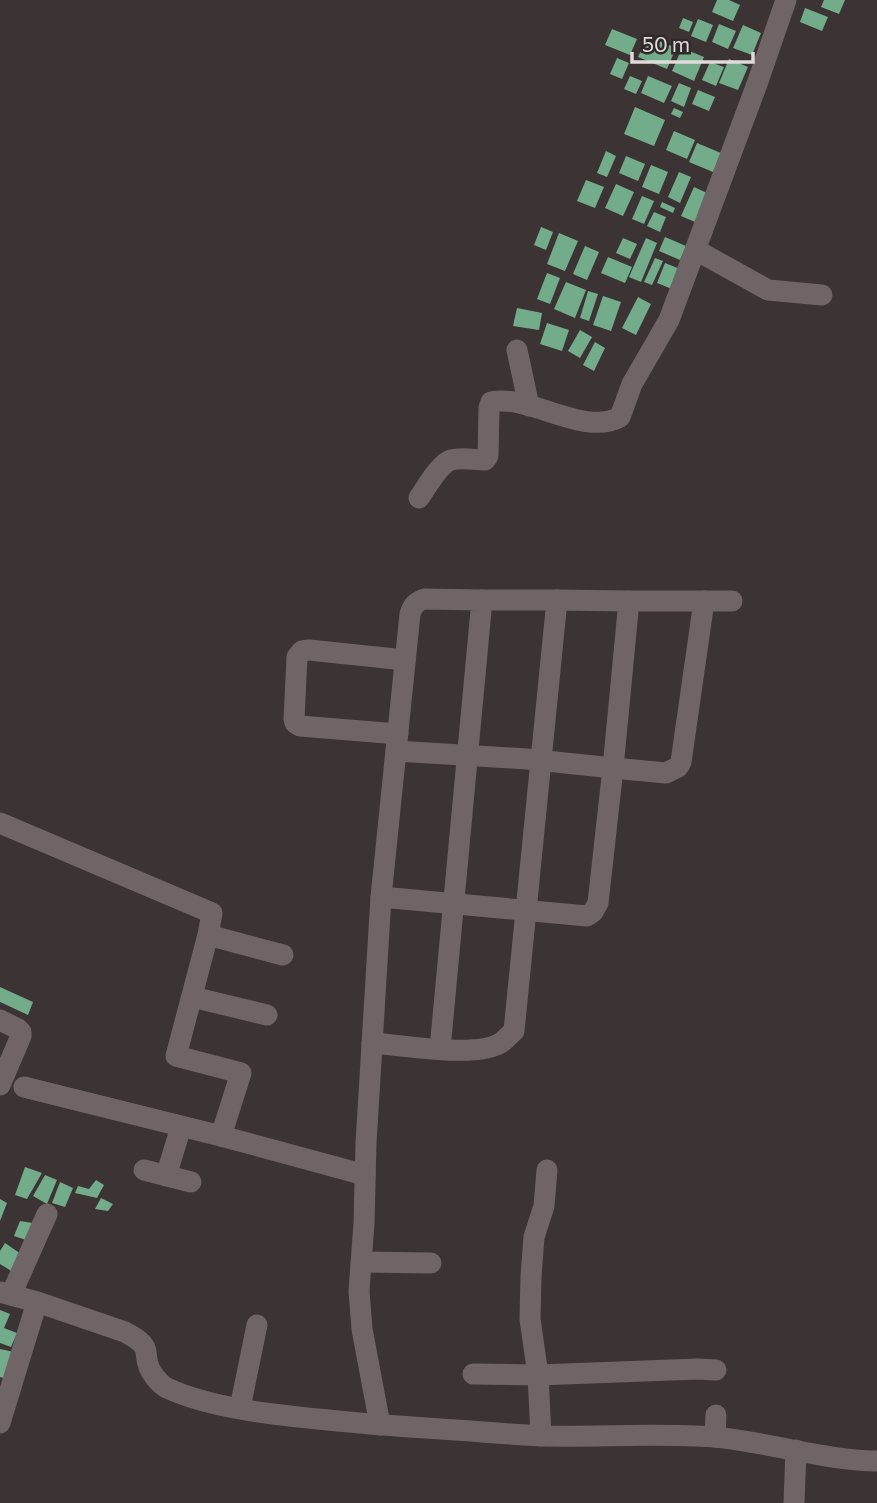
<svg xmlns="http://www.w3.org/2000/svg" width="877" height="1503" viewBox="0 0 877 1503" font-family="Commissioner,sans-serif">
<rect width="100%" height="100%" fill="#3c3335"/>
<g fill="#72ac8a">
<path d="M 717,0 L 729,0 L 740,5 L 733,21 L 712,12 Z"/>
<path d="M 824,0 L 845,0 L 839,14 L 821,7 Z"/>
<path d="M 805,8 L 828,17 L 822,31 L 800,22 Z"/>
<path d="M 683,18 L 693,22 L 689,32 L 679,28 Z"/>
<path d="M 698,19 L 713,25 L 706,42 L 691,36 Z"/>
<path d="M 719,24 L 736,31 L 728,49 L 712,42 Z"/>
<path d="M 743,25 L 761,33 L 752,55 L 733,48 Z"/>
<path d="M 612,29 L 637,39 L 630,55 L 605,45 Z"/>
<path d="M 648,36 L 676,48 L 667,69 L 638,57 Z"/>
<path d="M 682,48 L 704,57 L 694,81 L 672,71 Z"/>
<path d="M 617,58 L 629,63 L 622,79 L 610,74 Z"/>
<path d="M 729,59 L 748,67 L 738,90 L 719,83 Z"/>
<path d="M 710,62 L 724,67 L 716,86 L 702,80 Z"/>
<path d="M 630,76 L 642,81 L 636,94 L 624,89 Z"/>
<path d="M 648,76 L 672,86 L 664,103 L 641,93 Z"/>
<path d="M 679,83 L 691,88 L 684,107 L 671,101 Z"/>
<path d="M 698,90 L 715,97 L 709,111 L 692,104 Z"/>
<path d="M 635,107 L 665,120 L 654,146 L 624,134 Z"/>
<path d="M 674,108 L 683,112 L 680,118 L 671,114 Z"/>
<path d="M 674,131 L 695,140 L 687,159 L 666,150 Z"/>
<path d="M 697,143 L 721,153 L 713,172 L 689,162 Z"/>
<path d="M 606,151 L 616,156 L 607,177 L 597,173 Z"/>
<path d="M 626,156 L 645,164 L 638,181 L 619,173 Z"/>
<path d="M 651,165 L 668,172 L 659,194 L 642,187 Z"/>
<path d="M 679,172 L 691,177 L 680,203 L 668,197 Z"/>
<path d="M 586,180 L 604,187 L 595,208 L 577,201 Z"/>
<path d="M 616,184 L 634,192 L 623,216 L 605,208 Z"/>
<path d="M 694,187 L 707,193 L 695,222 L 681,216 Z"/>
<path d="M 642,196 L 654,201 L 644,224 L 632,219 Z"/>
<path d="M 662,202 L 675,208 L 673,213 L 660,207 Z"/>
<path d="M 654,212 L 666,217 L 660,232 L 647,226 Z"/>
<path d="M 541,227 L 553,232 L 546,250 L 534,245 Z"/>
<path d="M 559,233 L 578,241 L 565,271 L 547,264 Z"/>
<path d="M 665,237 L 686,246 L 680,260 L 659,251 Z"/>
<path d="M 623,238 L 637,244 L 630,259 L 616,253 Z"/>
<path d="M 646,238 L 657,243 L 641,282 L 629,277 Z"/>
<path d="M 585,246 L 599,252 L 587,280 L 573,274 Z"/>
<path d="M 608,257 L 632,267 L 625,283 L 601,273 Z"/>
<path d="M 655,258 L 663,261 L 652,285 L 644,282 Z"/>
<path d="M 665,263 L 680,269 L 672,289 L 657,283 Z"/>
<path d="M 547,273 L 560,278 L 550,304 L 537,299 Z"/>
<path d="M 566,282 L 586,290 L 575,318 L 554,309 Z"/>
<path d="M 588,291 L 598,294 L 589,321 L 580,318 Z"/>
<path d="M 603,296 L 621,302 L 611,331 L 593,325 Z"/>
<path d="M 638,297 L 651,304 L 636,335 L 622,328 Z"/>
<path d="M 517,308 L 542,313 L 539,330 L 513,326 Z"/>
<path d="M 547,323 L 569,330 L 562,351 L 540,344 Z"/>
<path d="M 580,330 L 592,337 L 580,358 L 568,351 Z"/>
<path d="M 595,342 L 605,348 L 594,371 L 583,365 Z"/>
<path d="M 0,987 L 33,1002 L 28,1015 L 0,1002 Z"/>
<path d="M 25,1167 L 42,1173 L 27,1199 L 15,1195 Z"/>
<path d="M 45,1175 L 57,1180 L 47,1204 L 33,1196 Z"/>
<path d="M 96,1180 L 104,1185 L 97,1198 L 75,1193 L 78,1186 L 89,1189 Z"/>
<path d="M 60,1182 L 73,1188 L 65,1207 L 52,1203 Z"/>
<path d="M 101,1198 L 113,1204 L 108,1211 L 95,1209 Z"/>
<path d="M 0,1199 L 7,1203 L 0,1221 Z"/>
<path d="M 20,1221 L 33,1223 L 26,1240 L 14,1236 Z"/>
<path d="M 5,1243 L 24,1256 L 13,1272 L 0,1264 L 0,1251 Z"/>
<path d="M 0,1310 L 10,1314 L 4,1328 L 17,1333 L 11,1347 L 0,1343 Z"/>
<path d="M 0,1349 L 14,1352 L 7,1379 L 0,1377 Z"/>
</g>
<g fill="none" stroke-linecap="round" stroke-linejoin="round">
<g stroke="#6f6567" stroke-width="21">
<path d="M 696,250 L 768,290 L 822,295"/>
<path d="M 517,350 L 529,406"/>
<path d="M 419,498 C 426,488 440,463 451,460 C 462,457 474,460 485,460 L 488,456 L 489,408 L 491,402 C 530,394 584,437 620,417 L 632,384 L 669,320 L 757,84 L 786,0"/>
<path d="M 557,600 L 628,601 L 628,611 L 613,768 L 666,773 L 678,767 L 681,762 L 704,601"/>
<path d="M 628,601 L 732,601"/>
<path d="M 398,734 L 300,726 L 295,723 L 294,719 L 297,657 L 302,651 L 309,650 L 405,660"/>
<path d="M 0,823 L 212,913 L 208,935 L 176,1056 L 241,1073 L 221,1136"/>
<path d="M 381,897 L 587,916 L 593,912 L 598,903 L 613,768 L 527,759 L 396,751"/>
<path d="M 208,935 L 283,955"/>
<path d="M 192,997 L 267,1015"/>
<path d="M 0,1020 L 18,1029 L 21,1032 L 21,1036 L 0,1085"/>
<path d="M 372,1043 C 402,1045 479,1059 502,1042 C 506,1039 510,1034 514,1031 L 557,600 L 482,600"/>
<path d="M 24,1087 L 221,1136 L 365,1175"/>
<path d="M 144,1170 L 191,1182"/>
<path d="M 166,1176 L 181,1127"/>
<path d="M 362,1262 L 431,1263"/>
<path d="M 0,1292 L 37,1302 L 125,1332 C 132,1336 141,1340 145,1348 C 147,1353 146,1358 148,1364 C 150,1372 159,1384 167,1388 C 212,1409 278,1415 328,1420 C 375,1425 423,1428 471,1431 C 495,1433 520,1435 545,1436 C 601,1437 658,1433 714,1437 C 769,1442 822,1460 877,1461"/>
<path d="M 11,1295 L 47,1214"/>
<path d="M 473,1374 L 538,1375 L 698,1369 L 716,1370"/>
<path d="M 240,1408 L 257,1325"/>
<path d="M 0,1423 L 37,1302"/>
<path d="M 380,1425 L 362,1329 L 359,1291 L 364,1223 L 366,1143 L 381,897 L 410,614 C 413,605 416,602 424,599 L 482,600 L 440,1049"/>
<path d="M 541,1436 L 538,1375 L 530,1319 L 531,1276 L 534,1237 L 544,1206 L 547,1170"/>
<path d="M 715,1437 L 716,1415"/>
<path d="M 794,1503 L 796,1450"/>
</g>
</g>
<path d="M632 52v10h121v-10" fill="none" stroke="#e0dadb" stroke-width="3.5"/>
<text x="642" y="52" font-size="21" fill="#e0dadb" stroke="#31292b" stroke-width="5" paint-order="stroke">50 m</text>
</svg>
